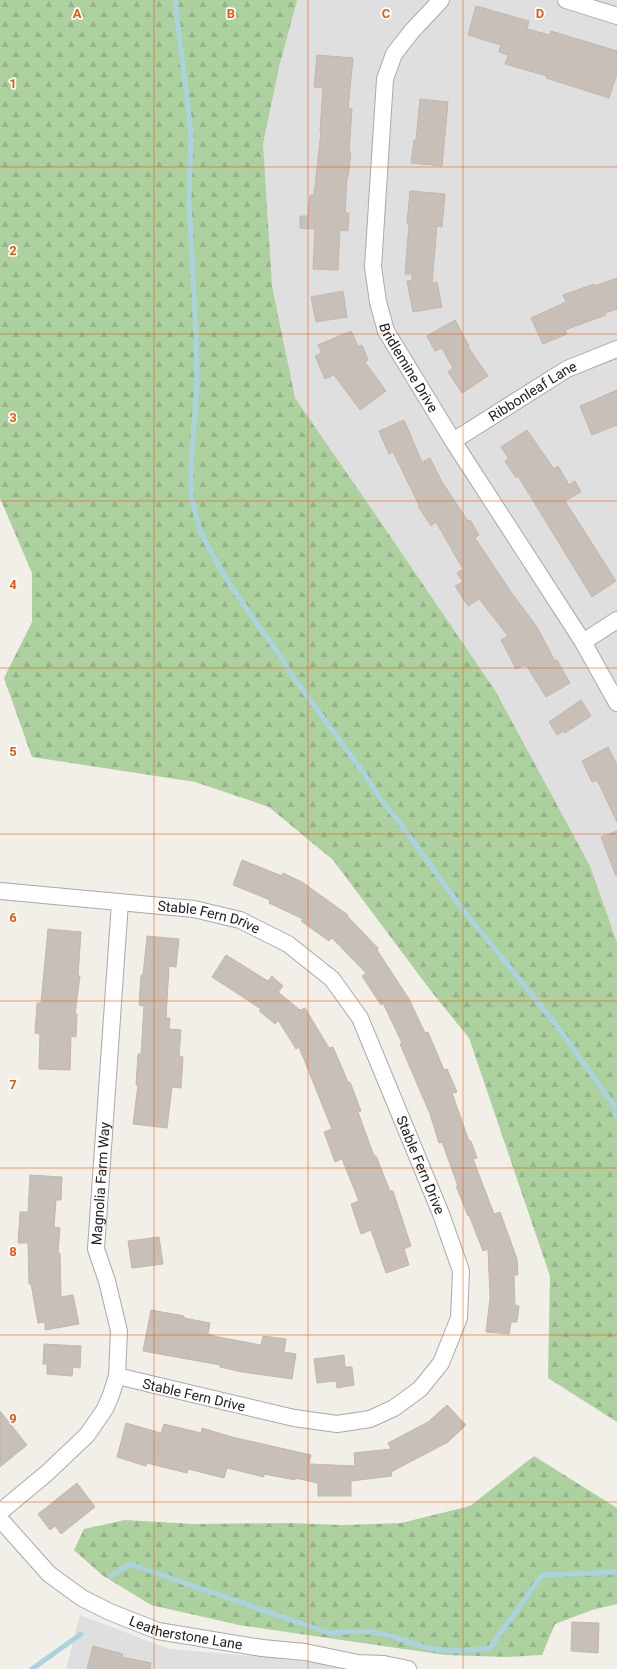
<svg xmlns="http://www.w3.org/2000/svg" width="617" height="1669" viewBox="0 0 617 1669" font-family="Roboto,sans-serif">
<defs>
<pattern id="forest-firs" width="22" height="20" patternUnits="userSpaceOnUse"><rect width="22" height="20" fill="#add19e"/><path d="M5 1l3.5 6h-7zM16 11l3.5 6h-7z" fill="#95b388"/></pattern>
</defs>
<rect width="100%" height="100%" fill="#f2efe9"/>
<g fill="#e0dfdf">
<path d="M 237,0 L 617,0 L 617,1129 L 255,382 Z"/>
<path d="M 80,1615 L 169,1649 L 276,1658 L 362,1669 L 66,1669 Z"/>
</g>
<g fill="url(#forest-firs)">
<path d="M 0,0 L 297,0 L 279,67 L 263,144 L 272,286 L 295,398 L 386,530 L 496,692 L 590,866 L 617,943 L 617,1422 L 548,1378 L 550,1276 L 469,1038 L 431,991 L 333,860 L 269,807 L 195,782 L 32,757 L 4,678 L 32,622 L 32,573 L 0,498 Z"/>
<path d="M 534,1456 L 617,1508 L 617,1604 L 592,1610 L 555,1624 L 542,1655 L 508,1657 L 445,1655 L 239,1625 L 151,1605 L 102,1575 L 74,1550 L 84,1529 L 125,1520 L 194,1524 L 290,1523 L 343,1525 L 401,1523 L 470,1506 Z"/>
</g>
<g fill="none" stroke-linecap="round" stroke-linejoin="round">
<g stroke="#aad3df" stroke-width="5">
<path d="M 175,0 L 191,133 L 189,202 L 196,333 L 197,382 L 191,467 L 191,496 L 200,531 L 225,577 L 246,608 L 281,657 L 293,677 L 361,769 L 382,801 L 399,822 L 460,906 L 557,1026 L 613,1104 L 617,1117"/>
<path d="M 111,1576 L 130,1564 L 329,1633 C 345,1632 362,1630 378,1633 C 391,1634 404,1641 417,1645 C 443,1652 464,1652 490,1648 L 542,1575 L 617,1572"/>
<path d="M 32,1669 L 81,1634"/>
</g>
</g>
<g fill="#c7bfb8" stroke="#c4b6ab">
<path d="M 476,6 L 529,21 L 527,29 L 550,35 L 551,31 L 617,51 L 617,74 L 609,98 L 546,78 L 547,76 L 505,64 L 508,55 L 499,52 L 501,45 L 468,35 Z"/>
<path d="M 317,55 L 353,58 L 348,109 L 352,109 L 349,152 L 351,153 L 348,177 L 347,177 L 345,213 L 349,213 L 348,231 L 340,230 L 338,270 L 313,269 L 315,229 L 300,228 L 300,216 L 308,216 L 310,195 L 314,195 L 321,131 L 320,131 L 323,88 L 314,87 Z"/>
<path d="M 420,99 L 448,102 L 442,166 L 411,163 L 414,140 L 416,140 Z"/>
<path d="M 410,191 L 445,194 L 442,227 L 437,226 L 432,283 L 437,282 L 442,307 L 413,312 L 407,281 L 412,280 L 412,274 L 405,274 L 409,224 L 407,223 Z"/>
<path d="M 617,278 L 617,309 L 605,313 L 606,315 L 565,330 L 567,334 L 543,344 L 531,318 L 566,302 L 563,295 L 594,284 L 595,286 Z"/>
<path d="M 343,291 L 347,317 L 316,322 L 311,297 Z"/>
<path d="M 455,320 L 469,346 L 468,347 L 488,376 L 462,393 L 448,372 L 453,368 L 442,348 L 435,351 L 427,336 Z"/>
<path d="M 351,331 L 358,346 L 362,345 L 368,360 L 365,362 L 386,391 L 360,410 L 334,375 L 325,379 L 315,356 L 322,353 L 318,345 Z"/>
<path d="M 617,390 L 617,425 L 592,435 L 580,406 Z"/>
<path d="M 404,420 L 422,462 L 430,458 L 442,482 L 468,521 L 470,520 L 479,535 L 475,538 L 511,592 L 537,627 L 555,661 L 557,660 L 570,683 L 546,697 L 526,665 L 516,669 L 501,640 L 508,636 L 479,599 L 468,606 L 455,586 L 463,582 L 457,573 L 463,569 L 436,522 L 431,526 L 418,506 L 419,505 L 393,452 L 389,454 L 379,431 Z"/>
<path d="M 527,430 L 554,469 L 558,466 L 569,485 L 575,481 L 581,492 L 565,501 L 616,581 L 592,597 L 518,476 L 516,478 L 505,461 L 509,459 L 501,447 Z"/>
<path d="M 581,700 L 591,716 L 565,733 L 564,731 L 557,735 L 549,722 Z"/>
<path d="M 608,747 L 617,765 L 617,822 L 597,780 L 592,782 L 582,761 Z"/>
<path d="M 617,831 L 617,876 L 616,876 L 601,837 Z"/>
<path d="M 242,860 L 282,876 L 283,873 L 302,882 L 348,915 L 347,916 L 378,948 L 377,950 L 409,999 L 425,1033 L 428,1032 L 444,1070 L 447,1069 L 457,1092 L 452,1093 L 469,1141 L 471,1141 L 477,1158 L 473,1159 L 494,1214 L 500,1212 L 517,1259 L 518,1275 L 514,1275 L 515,1305 L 519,1306 L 517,1322 L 511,1322 L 509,1334 L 486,1332 L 490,1298 L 488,1249 L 483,1251 L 469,1215 L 468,1216 L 456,1186 L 458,1186 L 442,1142 L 439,1143 L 430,1114 L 400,1044 L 402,1043 L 383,1003 L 381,1005 L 362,976 L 366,973 L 332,938 L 329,941 L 301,921 L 303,919 L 269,903 L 270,900 L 233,885 Z"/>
<path d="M 48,929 L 81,932 L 78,976 L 80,976 L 75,1014 L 77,1014 L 76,1037 L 71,1036 L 70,1070 L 39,1069 L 40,1034 L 35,1033 L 37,1003 L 41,1003 Z"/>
<path d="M 147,936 L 179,939 L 176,967 L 169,966 L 166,1018 L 170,1018 L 169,1029 L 181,1030 L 179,1056 L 183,1057 L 181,1088 L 172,1087 L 167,1128 L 133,1124 L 138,1085 L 136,1085 L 138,1054 L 141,1054 L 144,1006 L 139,1005 L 141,975 L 143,975 Z"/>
<path d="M 226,955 L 268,981 L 272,976 L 283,986 L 278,992 L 300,1010 L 305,1008 L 329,1048 L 333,1047 L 348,1082 L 350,1082 L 361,1111 L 358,1112 L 374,1156 L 376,1156 L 390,1191 L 393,1191 L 411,1246 L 404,1249 L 409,1265 L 386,1273 L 371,1230 L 361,1234 L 351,1204 L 359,1201 L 342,1159 L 335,1162 L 324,1132 L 332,1129 L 299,1047 L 296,1049 L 278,1020 L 275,1024 L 259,1011 L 261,1009 L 212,977 Z"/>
<path d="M 30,1175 L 62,1177 L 61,1200 L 56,1200 L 54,1227 L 60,1228 L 58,1253 L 60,1253 L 61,1297 L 73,1295 L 79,1324 L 45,1330 L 45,1322 L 38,1323 L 31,1284 L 29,1284 L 28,1243 L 18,1243 L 20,1212 L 28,1212 Z"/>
<path d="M 159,1237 L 163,1264 L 132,1268 L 128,1241 Z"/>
<path d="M 151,1310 L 184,1316 L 184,1318 L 210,1323 L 208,1334 L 218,1337 L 261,1345 L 263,1336 L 286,1339 L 284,1352 L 296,1354 L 292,1379 L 242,1372 L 220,1367 L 220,1365 L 143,1351 Z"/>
<path d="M 44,1344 L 81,1346 L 80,1368 L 73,1367 L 72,1376 L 47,1374 L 47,1364 L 43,1364 Z"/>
<path d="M 344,1355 L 345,1367 L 352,1367 L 354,1385 L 337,1388 L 336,1381 L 317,1383 L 314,1359 Z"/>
<path d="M 447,1405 L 466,1425 L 448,1442 L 391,1472 L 392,1476 L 351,1481 L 351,1496 L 318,1496 L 318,1483 L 295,1478 L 295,1480 L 264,1474 L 264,1477 L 227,1468 L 224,1478 L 188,1469 L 187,1473 L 147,1463 L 146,1466 L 117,1457 L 126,1423 L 161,1433 L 164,1424 L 201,1433 L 202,1428 L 232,1437 L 311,1455 L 309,1464 L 355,1466 L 354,1453 L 391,1449 L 388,1443 L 428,1422 Z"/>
<path d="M 0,1411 L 27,1445 L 0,1467 Z"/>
<path d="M 77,1483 L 95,1507 L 61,1534 L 55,1526 L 50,1530 L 38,1514 Z"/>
<path d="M 572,1622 L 599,1623 L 598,1653 L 571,1651 Z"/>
<path d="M 93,1646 L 123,1654 L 122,1657 L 151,1663 L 150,1669 L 87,1669 Z"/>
</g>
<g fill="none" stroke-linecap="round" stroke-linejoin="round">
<defs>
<g id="minor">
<path id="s1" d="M 441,0 L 412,31 L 394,54 L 385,79 L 373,267 L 378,302 L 386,331 L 453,441 L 583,642 L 617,703"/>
<path d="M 566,0 L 617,16"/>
<path id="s2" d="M 453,441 L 567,369 L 617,349"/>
<path d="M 583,642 L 617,620"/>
<path id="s3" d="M 0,891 L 194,909 L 240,920 L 288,944 L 332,979 L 360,1018 L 441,1214 L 461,1271 L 459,1318 L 441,1363 L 420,1389 L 394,1408 L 370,1419 L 337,1424 L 294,1418 L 117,1376"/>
<path id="s4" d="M 0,1512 L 47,1473 L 87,1435 L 105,1409 L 111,1395 L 117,1376 L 119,1331 L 107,1281 L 96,1249 L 120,902"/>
<path id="s5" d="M 0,1519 L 49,1574 L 82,1598 L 110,1612 L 158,1631 L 262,1648 L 305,1652 L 358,1663 L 384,1664 L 408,1669"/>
</g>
</defs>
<use href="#minor" stroke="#a9a9a9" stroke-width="18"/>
<use href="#minor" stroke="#fff" stroke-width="16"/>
</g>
<path fill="none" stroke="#e8590c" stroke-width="1" stroke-opacity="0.55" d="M 154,0 L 154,1669M 308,0 L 308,1669M 463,0 L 463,1669M 0,167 L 617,167M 0,334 L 617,334M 0,501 L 617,501M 0,668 L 617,668M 0,834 L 617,834M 0,1001 L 617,1001M 0,1168 L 617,1168M 0,1335 L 617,1335M 0,1502 L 617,1502"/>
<g text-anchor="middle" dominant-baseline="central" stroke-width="3.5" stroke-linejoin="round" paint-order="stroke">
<g font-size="14" fill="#222" stroke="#fff">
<text stroke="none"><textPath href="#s1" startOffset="395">Bridlemine Drive</textPath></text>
<text stroke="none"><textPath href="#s2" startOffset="94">Ribbonleaf Lane</textPath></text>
<text stroke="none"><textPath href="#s3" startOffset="211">Stable Fern Drive</textPath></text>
<text stroke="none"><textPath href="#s3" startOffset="559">Stable Fern Drive</textPath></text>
<text stroke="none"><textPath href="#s4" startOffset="379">Magnolia Farm Way</textPath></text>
<text transform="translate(194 1395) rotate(13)">Stable Fern Drive</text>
<text stroke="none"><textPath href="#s5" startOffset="225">Leatherstone Lane</textPath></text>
</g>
</g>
<g font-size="13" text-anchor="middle" font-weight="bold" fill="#e8590c" stroke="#fff" stroke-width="3.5" stroke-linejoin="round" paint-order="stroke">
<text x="77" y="18">A</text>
<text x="231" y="18">B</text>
<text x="386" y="18">C</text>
<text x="540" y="18">D</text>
<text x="13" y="88">1</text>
<text x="13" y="255">2</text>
<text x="13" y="422">3</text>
<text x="13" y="589">4</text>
<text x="13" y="756">5</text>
<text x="13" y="922">6</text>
<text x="13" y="1089">7</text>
<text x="13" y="1256">8</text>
<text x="13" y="1423">9</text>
</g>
</svg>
